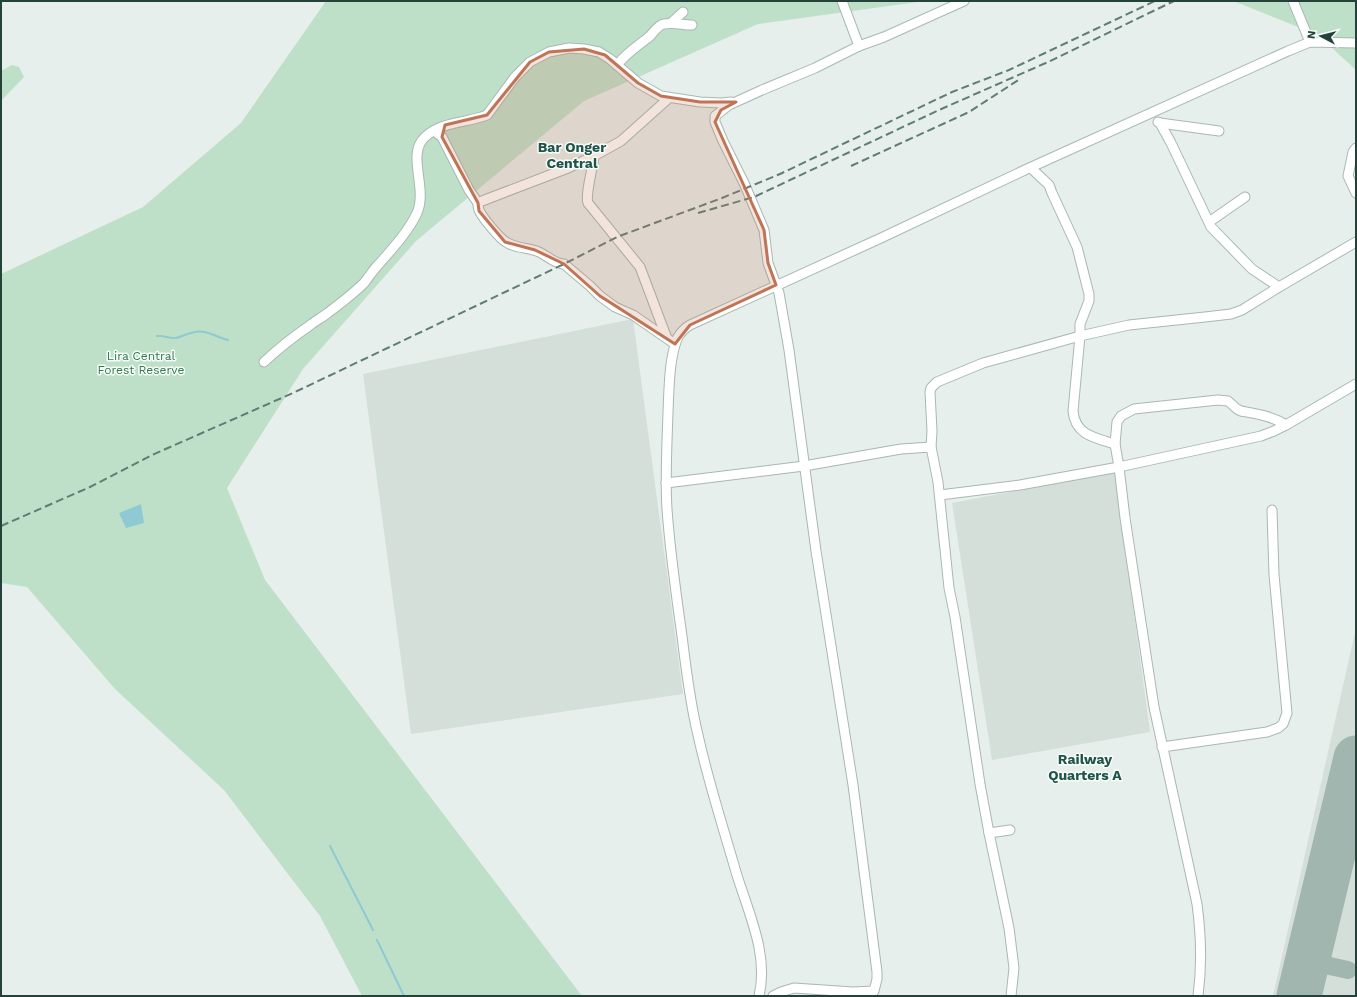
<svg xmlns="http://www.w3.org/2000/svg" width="1357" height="997" viewBox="0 0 1357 997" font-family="'Work Sans',sans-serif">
<rect width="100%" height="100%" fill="#e6efeb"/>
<g fill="#d4dfda">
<path d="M 633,319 L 683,694 L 411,734 L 363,374 Z"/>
<path d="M 1115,472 L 1150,732 L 992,760 L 952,503 Z"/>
<path d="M 1356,628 L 1356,996 L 1273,996 Z"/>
</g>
<g fill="#bfe0c8">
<path d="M 326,1 L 925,1 L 758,24 L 584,101 L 416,241 L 303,369 L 227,488 L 265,580 L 582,996 L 362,996 L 320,916 L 224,790 L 115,689 L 27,587 L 1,583 L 1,274 L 143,207 L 241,123 Z"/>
<path d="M 1183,1 L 1356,1 L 1356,70 L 1318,35 L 1236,2 Z"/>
<path d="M 12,65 L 19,67 L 24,77 L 1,101 L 1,71 Z"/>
</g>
<path fill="#8ec9d4" d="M 141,504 L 144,523 L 126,528 L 119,513 Z"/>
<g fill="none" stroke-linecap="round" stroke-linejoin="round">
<g stroke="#8ec9d4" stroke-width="2">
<path d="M 157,336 C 163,335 170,339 176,338 C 181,337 186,334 191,333 C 205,328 215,337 228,340"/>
<path d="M 330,846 L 373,930"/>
<path d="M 377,940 L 404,996"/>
</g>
<path stroke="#a2b6b0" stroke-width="18" d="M 1307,961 L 1348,970"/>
<path stroke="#a2b6b0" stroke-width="45" d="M 1299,996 L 1356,758"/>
<defs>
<g id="minor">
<path d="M 842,1 L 859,46"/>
<path d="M 1293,1 L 1310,42"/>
<path d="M 671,23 L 683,12"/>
<path d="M 617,65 C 627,52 638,46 650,36 C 654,32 658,25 664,24 C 673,22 683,25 692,25"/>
<path d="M 669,98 L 621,141 L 594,156 L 568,168 L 482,201 L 478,203 C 478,206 478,209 480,212 C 483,218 500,239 506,242 C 516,249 528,247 539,252 C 546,255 555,264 564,264 L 590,286 L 600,296 L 615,307 L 633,315 L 675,344"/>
<path d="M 1158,122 L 1160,123 L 1219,131"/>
<path d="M 1160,123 L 1171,143 L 1211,227 L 1252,269 L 1279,287"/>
<path d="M 434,131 L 442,137 L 469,190 L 478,203"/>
<path d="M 1356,148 L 1353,152 L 1348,176 L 1356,193"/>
<path d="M 594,156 C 593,167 585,195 588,203 L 640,267 L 666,336"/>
<path d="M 1031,168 L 1049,185 L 1052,193 L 1077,247 L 1089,294 L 1089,301 L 1080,324 L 1080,336 L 1073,411 C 1075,435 1095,438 1115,444 L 1119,467 L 1125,518 L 1154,707 L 1197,904 C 1201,934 1202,966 1198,996"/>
<path d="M 1209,222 L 1245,197"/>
<path d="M 264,362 C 278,349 293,337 309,326 C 315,321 323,317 329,312 C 341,303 353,294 364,283 C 369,277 373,270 379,264 C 393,248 408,232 417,213 C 428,188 406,154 425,137 C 442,121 467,123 487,115 L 515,77 L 530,62 L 549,52 L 569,48 L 584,49 L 599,52 L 610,59 L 638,83 L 661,96 L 700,102 L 721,103 L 731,102"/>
<path d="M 1115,444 L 1117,422 L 1121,416 L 1134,409 L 1218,400 L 1228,401 L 1237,409 L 1241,411 C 1257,414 1272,416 1286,425"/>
<path d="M 931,447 L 932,431 L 930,392 L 931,388 L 937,382 L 983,363 L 1080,336 L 1129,325 L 1205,317 L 1231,314 L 1242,310 L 1279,287 L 1356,242"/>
<path d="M 666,483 L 804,466 L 901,449 L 931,447 L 938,482 L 949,588 L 955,617 L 980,784 L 989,833 L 1009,928 L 1014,968 L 1011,996"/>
<path d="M 940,495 L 1020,485 L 1119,467 L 1261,436 L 1274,431 L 1286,425 L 1356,384"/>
<path d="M 1162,747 L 1267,732 L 1278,728 L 1283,724 L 1287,713 L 1274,575 L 1272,510"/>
<path d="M 989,833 L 1010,830"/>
<path d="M 759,996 C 769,954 748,912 736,872 C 723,827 708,781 698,735 C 690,703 686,669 682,636 C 676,594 670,552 667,509 C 665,477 667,445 668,412 C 669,391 669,356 678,337 C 681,332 685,328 690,325 L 881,238 L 1027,169 L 1288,51 L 1310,42 L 1356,43"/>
<path d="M 773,996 L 781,992 L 794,988 L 853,992 L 874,991 L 877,979 L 877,972 L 853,785 L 816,551 L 789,350 L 779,293 L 768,263 L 764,230 L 744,183 L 723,141 L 715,122 L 715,116 L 729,105 L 762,90 L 815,68 L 859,46 L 884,37 L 964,1"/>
</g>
</defs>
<use href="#minor" stroke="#a8b8b2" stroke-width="11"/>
<use href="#minor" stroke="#fff" stroke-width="9"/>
<g stroke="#5f7d75" stroke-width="2" stroke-dasharray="8 4" stroke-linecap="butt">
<path d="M 851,166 L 969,112 L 1020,79"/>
<path d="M 698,213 L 754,197 L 939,110 L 1048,62 L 1174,1"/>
<path d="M 1,526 L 90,487 L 152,455 L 293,393 L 564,264 L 617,237 L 722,198 L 780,174 L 952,92 L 1009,70 L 1155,1"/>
</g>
</g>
<path fill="#c07456" fill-opacity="0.2" stroke="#c07456" stroke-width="3" stroke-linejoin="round" d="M 584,49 L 605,55 L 638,83 L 661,96 L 700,102 L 736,102 L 721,110 L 715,122 L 764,230 L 768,263 L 776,285 L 690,325 L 675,344 L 600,296 L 564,264 L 535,250 L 505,242 L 479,211 L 478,203 L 442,137 L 445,125 L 487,115 L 530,62 L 549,52 Z"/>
<g text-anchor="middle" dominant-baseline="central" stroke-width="3" stroke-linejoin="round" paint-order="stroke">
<g font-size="12" fill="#2d7a4b" stroke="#f7fbf9">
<text x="141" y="356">Lira Central<tspan x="141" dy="14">Forest Reserve</tspan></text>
</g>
<g font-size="14" font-weight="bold" fill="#1f5548" stroke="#f7fbf9">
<text x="572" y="147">Bar Onger<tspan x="572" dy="16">Central</tspan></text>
<text x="1085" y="759">Railway<tspan x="1085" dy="16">Quarters A</tspan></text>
</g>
</g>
<rect width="1357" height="997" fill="none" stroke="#24423a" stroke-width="4"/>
<g transform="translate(1321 36) rotate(277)" stroke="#f7fbf9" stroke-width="3" paint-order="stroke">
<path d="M0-3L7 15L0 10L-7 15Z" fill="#24423a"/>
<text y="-6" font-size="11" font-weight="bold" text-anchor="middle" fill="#24423a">N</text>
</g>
</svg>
